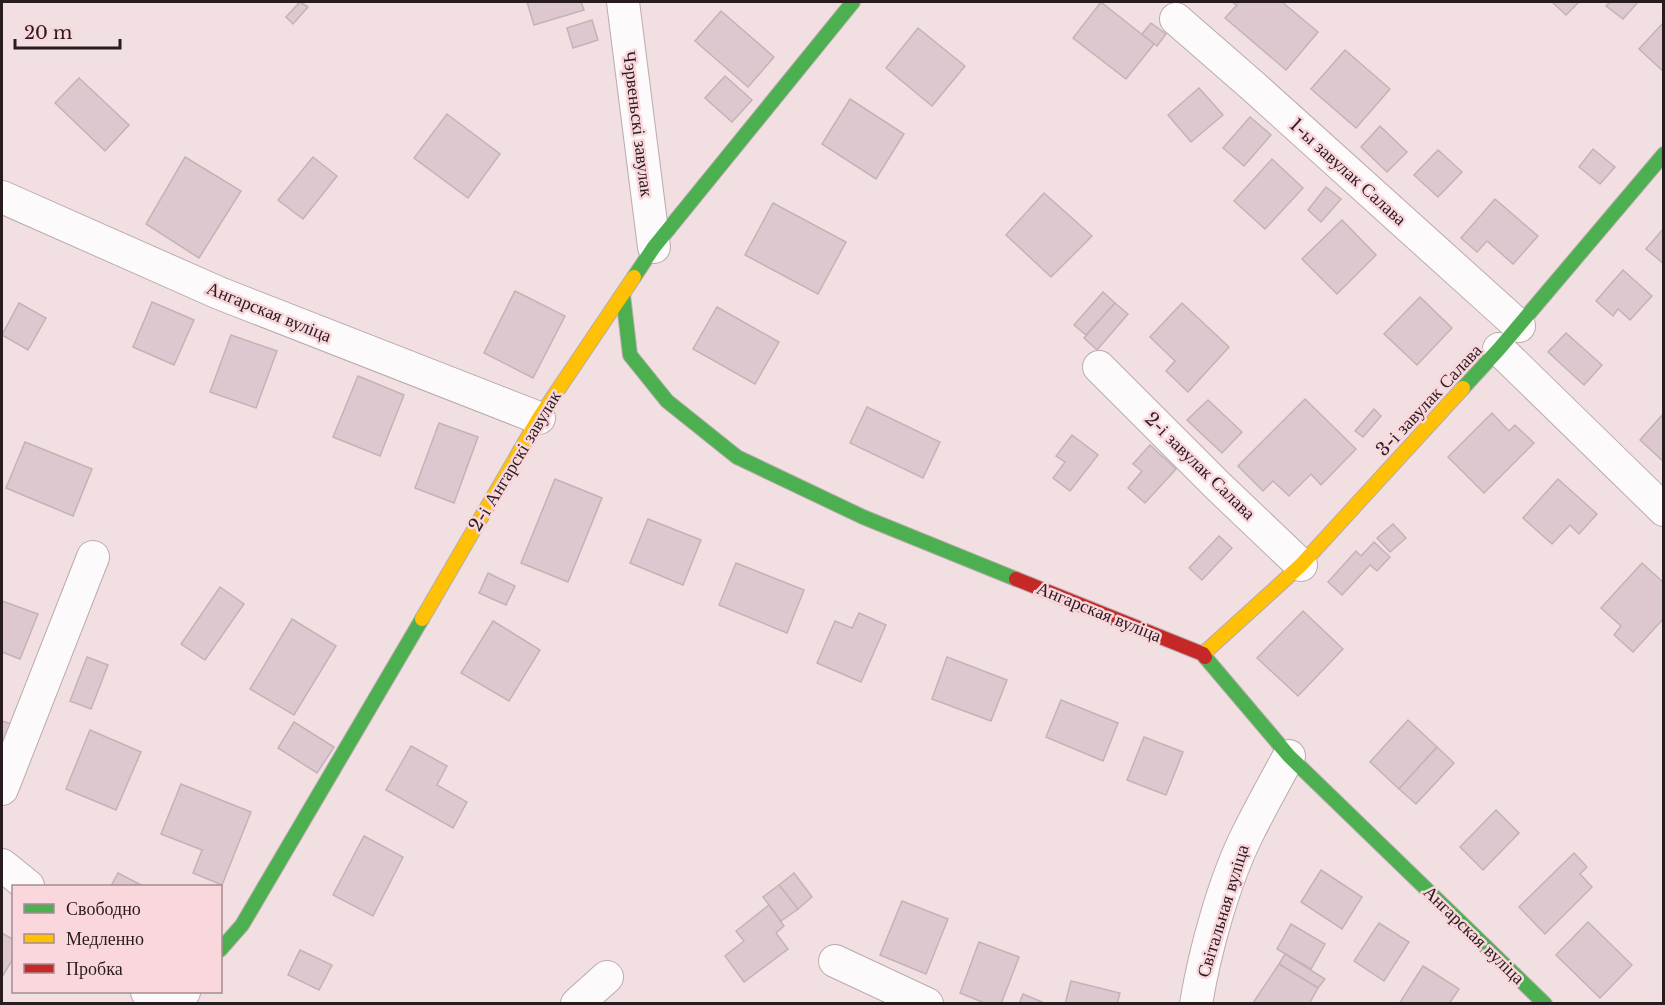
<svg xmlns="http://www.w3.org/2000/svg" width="1665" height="1005" viewBox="0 0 1665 1005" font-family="'Libre Baskerville',serif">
<rect width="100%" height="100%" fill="#f2dfe2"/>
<g fill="#dec8d0" stroke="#c2b3b7" stroke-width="1.5">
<path d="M 300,2 L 308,7 L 293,24 L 286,17 Z"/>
<path d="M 527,2 L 581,2 L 584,10 L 534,25 Z"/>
<path d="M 1101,2 L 1154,44 L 1126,79 L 1073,38 Z"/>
<path d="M 1232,2 L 1282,2 L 1318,32 L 1286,70 L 1225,18 L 1237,5 Z"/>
<path d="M 1552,2 L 1579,2 L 1566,15 Z"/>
<path d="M 1610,2 L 1638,2 L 1623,19 L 1606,6 Z"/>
<path d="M 721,11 L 774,57 L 748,87 L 695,41 Z"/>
<path d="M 592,20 L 598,40 L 573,48 L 567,28 Z"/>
<path d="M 1664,22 L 1664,72 L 1639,49 Z"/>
<path d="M 1151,23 L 1166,34 L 1157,46 L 1142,34 Z"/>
<path d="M 918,28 L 965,66 L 932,106 L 886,68 Z"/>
<path d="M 1345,50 L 1390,89 L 1356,128 L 1311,89 Z"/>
<path d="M 725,76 L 752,100 L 732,122 L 705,98 Z"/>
<path d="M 79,78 L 129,125 L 105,151 L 55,103 Z"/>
<path d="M 1199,88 L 1223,115 L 1191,142 L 1168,115 Z"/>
<path d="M 850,99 L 904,134 L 876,179 L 822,144 Z"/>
<path d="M 447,114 L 500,154 L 468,198 L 414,158 Z"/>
<path d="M 1250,117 L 1271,135 L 1244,166 L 1223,148 Z"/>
<path d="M 1380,126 L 1407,152 L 1387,172 L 1361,147 Z"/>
<path d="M 1593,149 L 1615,167 L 1600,184 L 1579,167 Z"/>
<path d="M 1438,150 L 1462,172 L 1438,197 L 1414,175 Z"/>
<path d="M 185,157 L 241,191 L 199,258 L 146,224 Z"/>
<path d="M 313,157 L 337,176 L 303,219 L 278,200 Z"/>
<path d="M 1272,159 L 1303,188 L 1265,229 L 1234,201 Z"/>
<path d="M 1326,187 L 1341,199 L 1321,222 L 1308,210 Z"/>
<path d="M 1044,193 L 1092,236 L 1051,277 L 1006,235 Z"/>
<path d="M 1495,199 L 1538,236 L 1513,264 L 1487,241 L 1477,252 L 1461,238 Z"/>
<path d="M 773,203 L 846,242 L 818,294 L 745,255 Z"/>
<path d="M 1342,220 L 1376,255 L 1337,294 L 1302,259 Z"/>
<path d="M 1664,228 L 1664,264 L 1646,249 Z"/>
<path d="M 1623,270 L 1652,296 L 1630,320 L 1618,309 L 1613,316 L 1596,301 Z"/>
<path d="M 515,291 L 565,316 L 533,378 L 484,353 Z"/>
<path d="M 1103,292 L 1115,303 L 1086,335 L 1074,325 Z"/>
<path d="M 1420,297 L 1452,328 L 1417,365 L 1384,334 Z"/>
<path d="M 152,302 L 194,320 L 174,365 L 133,347 Z"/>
<path d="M 19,303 L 46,318 L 28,350 L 2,335 Z"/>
<path d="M 1115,303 L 1128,314 L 1097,350 L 1084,338 Z"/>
<path d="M 1182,303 L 1229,347 L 1188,392 L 1166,371 L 1175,361 L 1150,337 Z"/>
<path d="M 717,307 L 779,342 L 755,384 L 693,349 Z"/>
<path d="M 1566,333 L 1602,365 L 1584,385 L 1548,352 Z"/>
<path d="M 231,335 L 277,351 L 256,408 L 210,392 Z"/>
<path d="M 358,376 L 404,395 L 380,456 L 333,437 Z"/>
<path d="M 1305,399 L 1356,449 L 1321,485 L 1311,474 L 1289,496 L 1273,481 L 1263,491 L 1238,466 Z"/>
<path d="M 1208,400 L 1242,432 L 1222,453 L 1187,420 Z"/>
<path d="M 867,407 L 940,442 L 923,478 L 850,443 Z"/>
<path d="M 1374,409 L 1381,416 L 1363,437 L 1355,431 Z"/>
<path d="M 1492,413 L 1509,431 L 1515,425 L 1534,443 L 1484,493 L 1448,457 Z"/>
<path d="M 1664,413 L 1664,462 L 1640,440 Z"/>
<path d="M 439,423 L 478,437 L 454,503 L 415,488 Z"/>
<path d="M 1072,435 L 1098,455 L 1070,491 L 1053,478 L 1065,462 L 1056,456 Z"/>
<path d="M 25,442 L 92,469 L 73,516 L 6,488 Z"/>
<path d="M 1150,445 L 1176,469 L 1145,503 L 1128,488 L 1142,471 L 1133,464 Z"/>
<path d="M 555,479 L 602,498 L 568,582 L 521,563 Z"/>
<path d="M 1558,479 L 1597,514 L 1579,534 L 1570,525 L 1552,544 L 1523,518 Z"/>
<path d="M 648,519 L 701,540 L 683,585 L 630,563 Z"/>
<path d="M 1393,524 L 1406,538 L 1390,552 L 1377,538 Z"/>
<path d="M 1219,536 L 1232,548 L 1202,580 L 1189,568 Z"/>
<path d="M 1374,542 L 1390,557 L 1377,571 L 1370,565 L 1342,595 L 1328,582 L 1356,551 L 1361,556 Z"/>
<path d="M 736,563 L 804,590 L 787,633 L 719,605 Z"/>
<path d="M 1642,563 L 1664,583 L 1664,618 L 1633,652 L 1614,635 L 1621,626 L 1601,608 Z"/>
<path d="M 488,573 L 515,586 L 506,605 L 479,593 Z"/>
<path d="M 220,587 L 244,604 L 205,660 L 181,644 Z"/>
<path d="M 2,601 L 38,614 L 20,659 L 2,652 Z"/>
<path d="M 1303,611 L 1343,649 L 1298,696 L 1257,658 Z"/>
<path d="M 859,613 L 886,625 L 861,682 L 817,663 L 835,621 L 852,628 Z"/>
<path d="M 292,619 L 336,646 L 294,715 L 250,689 Z"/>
<path d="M 493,621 L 540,650 L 509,701 L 461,673 Z"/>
<path d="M 87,657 L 108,665 L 91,709 L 70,701 Z"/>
<path d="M 947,657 L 1007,680 L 991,721 L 932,699 Z"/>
<path d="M 1061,700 L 1118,723 L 1103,761 L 1046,737 Z"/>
<path d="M 1408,720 L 1437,747 L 1399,789 L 1370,762 Z"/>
<path d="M 2,721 L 12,724 L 2,753 Z"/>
<path d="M 294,722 L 334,747 L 317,773 L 278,748 Z"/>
<path d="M 90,730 L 141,752 L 116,810 L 66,789 Z"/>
<path d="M 1144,737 L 1183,752 L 1166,795 L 1127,780 Z"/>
<path d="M 411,746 L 447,766 L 437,785 L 467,802 L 453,828 L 386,790 Z"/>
<path d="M 1437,747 L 1454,763 L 1416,804 L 1399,789 Z"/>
<path d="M 181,784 L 251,812 L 222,885 L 193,873 L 202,850 L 161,834 Z"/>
<path d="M 1496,810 L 1519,833 L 1483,870 L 1460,847 Z"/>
<path d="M 364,836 L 403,857 L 373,916 L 333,895 Z"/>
<path d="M 1574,853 L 1587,867 L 1580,874 L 1592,887 L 1545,934 L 1519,907 Z"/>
<path d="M 1321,870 L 1362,897 L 1342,929 L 1301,902 Z"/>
<path d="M 118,873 L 143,886 L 111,886 Z"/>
<path d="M 794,873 L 812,897 L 798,909 L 779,885 Z"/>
<path d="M 779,885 L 798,909 L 781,921 L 763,897 Z"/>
<path d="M 902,901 L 948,919 L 926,974 L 880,955 Z"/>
<path d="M 769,905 L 784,926 L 776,933 L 788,949 L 744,982 L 725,956 L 744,941 L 736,931 Z"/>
<path d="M 1588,922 L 1632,965 L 1600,998 L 1556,955 Z"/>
<path d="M 1379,923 L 1409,942 L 1384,981 L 1354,961 Z"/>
<path d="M 1291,924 L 1325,944 L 1311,969 L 1277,949 Z"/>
<path d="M 2,933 L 14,940 L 14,957 L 2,977 Z"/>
<path d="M 979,942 L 1019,957 L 1001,1004 L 987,1004 L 960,993 Z"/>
<path d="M 300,950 L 332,965 L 319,990 L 288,975 Z"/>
<path d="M 1285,954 L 1325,979 L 1318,988 L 1279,964 Z"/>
<path d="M 1279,964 L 1318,988 L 1309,1004 L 1253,1003 Z"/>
<path d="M 1423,966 L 1459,989 L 1449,1004 L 1399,1004 Z"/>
<path d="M 1071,981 L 1120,993 L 1117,1004 L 1065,1004 Z"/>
<path d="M 1023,994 L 1042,1002 L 1041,1004 L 1019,1004 Z"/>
</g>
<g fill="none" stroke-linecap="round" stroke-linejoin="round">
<defs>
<g id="street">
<path d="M 623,2 L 654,247"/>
<path d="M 1176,19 L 1254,87 L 1519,326"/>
<path d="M 2,197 L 219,293 L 539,418"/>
<path d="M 1499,349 L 1664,510"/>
<path d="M 1099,367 L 1218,486 L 1301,565"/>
<path d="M 2,789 L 93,557"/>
<path d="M 2,865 L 28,886"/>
<path d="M 835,961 L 927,1004"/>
<path d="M 147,992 L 161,1004"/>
<path d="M 174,1004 L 184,992"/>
<path d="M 577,1004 L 607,977"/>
<path d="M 1196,1004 C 1205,950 1224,881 1248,833 C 1261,807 1275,782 1289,756"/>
</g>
<g id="fast">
<path d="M 634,277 L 654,247 L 853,2"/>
<path d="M 623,295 L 630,355 L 667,401 L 737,457 L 863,517 L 1016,579"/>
<path d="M 1463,388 L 1499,349 L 1664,154"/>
<path d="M 1205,657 L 1289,756 L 1545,1004"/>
<path d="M 220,950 L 242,925 L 422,619"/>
</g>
<g id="slow">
<path d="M 422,619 L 539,418 L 634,277"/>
<path d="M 1203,654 L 1301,565 L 1463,388"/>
</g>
<path id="jam" d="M 1016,579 L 1203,654 L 1205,657"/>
</defs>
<use href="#street" stroke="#baabad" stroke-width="34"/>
<use href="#fast" stroke="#baabad" stroke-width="16"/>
<use href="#slow" stroke="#baabad" stroke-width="16"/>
<use href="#jam" stroke="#baabad" stroke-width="16"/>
<use href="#street" stroke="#fdfafb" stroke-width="32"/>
<use href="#fast" stroke="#4caf50" stroke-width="14"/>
<use href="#slow" stroke="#ffc107" stroke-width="14"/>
<use href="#jam" stroke="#c62828" stroke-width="14"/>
</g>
<g text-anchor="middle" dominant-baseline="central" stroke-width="5" stroke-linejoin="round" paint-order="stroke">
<g font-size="18" fill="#291c1f" stroke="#fad7dc">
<text transform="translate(638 124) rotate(83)">Чэрвеньскі завулак</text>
<text transform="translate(1348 172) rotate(42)">1-ы завулак Салава</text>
<text transform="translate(269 312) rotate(22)">Ангарская вуліца</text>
<text transform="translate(1429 400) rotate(-47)">3-і завулак Салава</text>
<text transform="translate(515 461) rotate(-59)">2-і Ангарскі завулак</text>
<text transform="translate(1200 466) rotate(44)">2-і завулак Салава</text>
<text transform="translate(1099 612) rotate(22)">Ангарская вуліца</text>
<text transform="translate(1223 911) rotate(-73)">Світальная вуліца</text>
<text transform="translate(1474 935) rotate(44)">Ангарская вуліца</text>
</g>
</g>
<rect width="1665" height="1005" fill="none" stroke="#291c1f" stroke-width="6"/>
<rect x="12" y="885" width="210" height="108" fill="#fad7dc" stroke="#a68c90" stroke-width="1.5"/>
<rect x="24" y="904" width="30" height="9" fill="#4caf50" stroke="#a68c90" stroke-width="1.5"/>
<text x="66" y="915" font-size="18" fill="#291c1f">Свободно</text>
<rect x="24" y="934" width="30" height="9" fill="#ffc107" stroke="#a68c90" stroke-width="1.5"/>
<text x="66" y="945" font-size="18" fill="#291c1f">Медленно</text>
<rect x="24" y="964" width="30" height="9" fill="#c62828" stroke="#a68c90" stroke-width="1.5"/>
<text x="66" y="975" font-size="18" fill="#291c1f">Пробка</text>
<path d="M15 39v9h105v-9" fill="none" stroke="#291c1f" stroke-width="3"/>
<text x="24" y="39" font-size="18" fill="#291c1f" stroke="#fad7dc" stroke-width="4.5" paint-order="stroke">20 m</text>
</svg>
